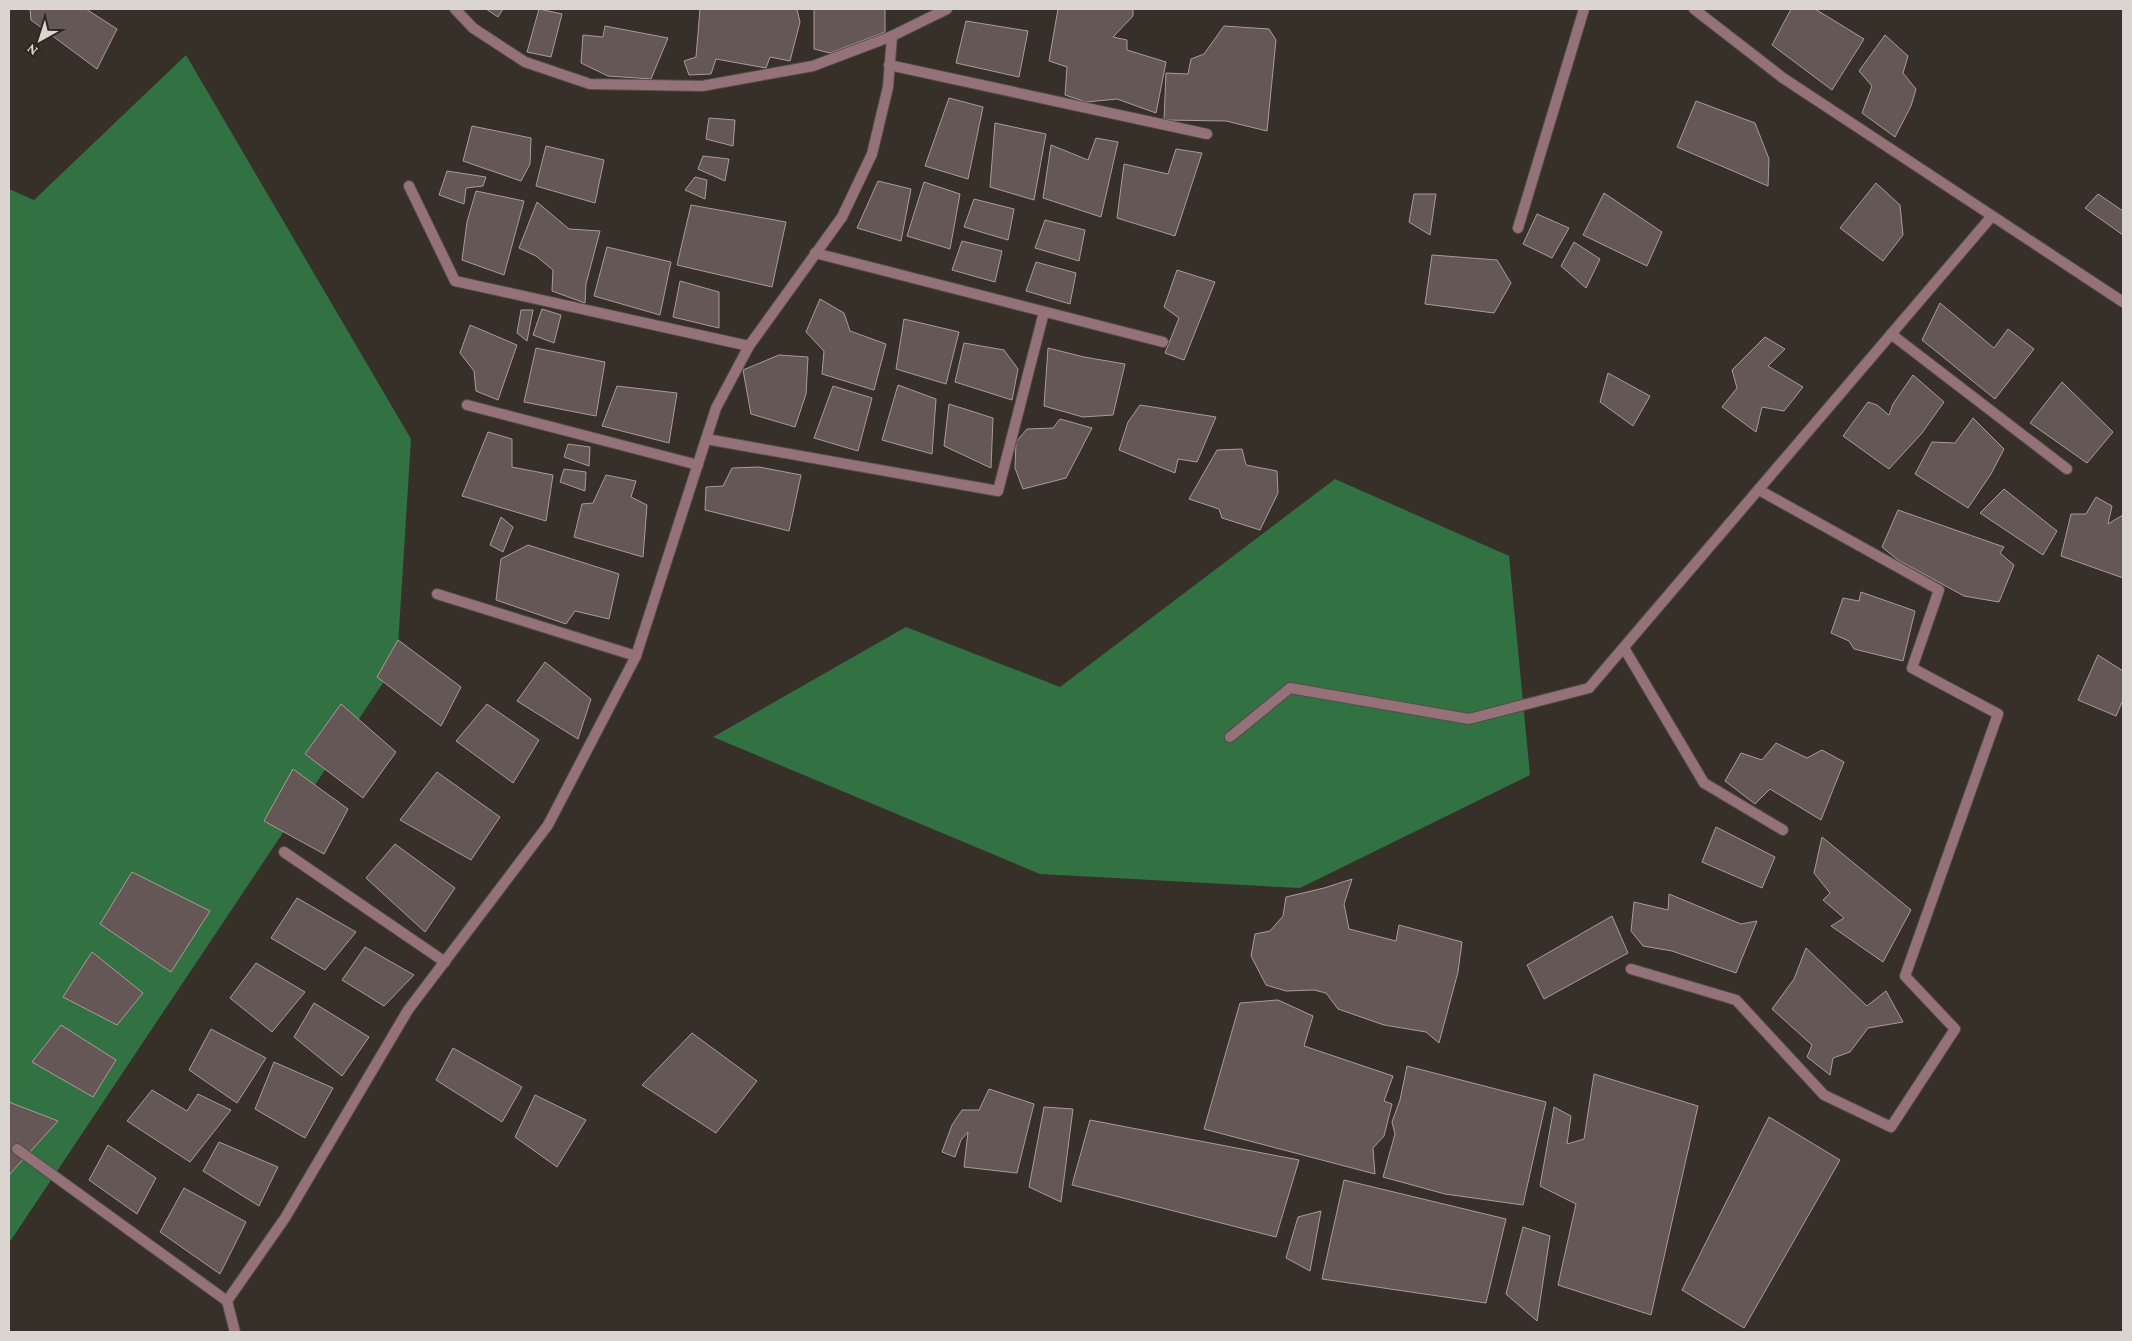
<svg xmlns="http://www.w3.org/2000/svg" width="2132" height="1341" viewBox="0 0 2132 1341" font-family="'Crimson Pro',serif">
<rect width="100%" height="100%" fill="#373028"/>
<g fill="#327142">
<path d="M 186,55 L 411,439 L 397,662 L 9,1243 L 9,189 L 34,200 Z"/>
<path d="M 1335,479 L 1509,556 L 1530,775 L 1300,888 L 1040,874 L 713,737 L 906,627 L 1060,687 Z"/>
</g>
<g fill="#645756" stroke="#aa9b9a">
<path d="M 30,9 L 86,9 L 117,29 L 97,69 L 31,20 Z"/>
<path d="M 486,9 L 503,9 L 498,17 Z"/>
<path d="M 539,9 L 562,14 L 551,57 L 527,52 Z"/>
<path d="M 700,9 L 797,9 L 800,22 L 790,61 L 770,57 L 766,68 L 716,59 L 711,74 L 689,75 L 684,61 L 696,57 Z"/>
<path d="M 814,9 L 885,9 L 885,32 L 830,53 L 814,49 Z"/>
<path d="M 1058,9 L 1133,9 L 1133,16 L 1113,37 L 1127,40 L 1127,50 L 1166,62 L 1156,113 L 1117,99 L 1086,102 L 1065,95 L 1067,67 L 1049,61 Z"/>
<path d="M 1791,9 L 1815,9 L 1864,39 L 1832,90 L 1772,45 Z"/>
<path d="M 966,21 L 1028,31 L 1019,77 L 956,63 Z"/>
<path d="M 605,26 L 668,38 L 651,79 L 608,76 L 581,63 L 583,35 L 603,37 Z"/>
<path d="M 1224,26 L 1269,29 L 1276,40 L 1267,131 L 1226,121 L 1164,120 L 1166,73 L 1188,74 L 1191,59 L 1204,54 Z"/>
<path d="M 1885,35 L 1908,56 L 1903,73 L 1916,89 L 1911,106 L 1895,137 L 1862,113 L 1872,86 L 1859,71 Z"/>
<path d="M 949,98 L 983,107 L 968,179 L 925,166 Z"/>
<path d="M 1696,101 L 1755,123 L 1769,159 L 1768,186 L 1677,147 Z"/>
<path d="M 709,118 L 735,120 L 733,146 L 706,139 Z"/>
<path d="M 995,123 L 1046,134 L 1034,200 L 990,187 Z"/>
<path d="M 472,126 L 531,138 L 530,164 L 521,181 L 463,161 Z"/>
<path d="M 1096,138 L 1118,142 L 1101,217 L 1043,198 L 1051,145 L 1088,160 Z"/>
<path d="M 546,146 L 604,160 L 595,203 L 536,186 Z"/>
<path d="M 1176,149 L 1202,153 L 1175,236 L 1117,218 L 1124,164 L 1168,174 Z"/>
<path d="M 703,156 L 729,159 L 725,181 L 698,169 Z"/>
<path d="M 447,171 L 486,177 L 483,186 L 466,188 L 464,204 L 439,195 Z"/>
<path d="M 695,177 L 707,180 L 705,199 L 685,190 Z"/>
<path d="M 878,181 L 911,189 L 901,241 L 857,228 Z"/>
<path d="M 924,182 L 960,194 L 950,249 L 907,236 Z"/>
<path d="M 1876,183 L 1900,205 L 1903,235 L 1883,261 L 1840,228 Z"/>
<path d="M 476,191 L 524,201 L 504,275 L 462,260 L 467,222 Z"/>
<path d="M 1604,193 L 1662,232 L 1647,266 L 1583,235 Z"/>
<path d="M 1414,194 L 1436,194 L 1430,235 L 1409,222 Z"/>
<path d="M 2098,194 L 2123,211 L 2123,235 L 2085,208 Z"/>
<path d="M 974,199 L 1014,209 L 1008,240 L 964,227 Z"/>
<path d="M 537,202 L 569,229 L 600,231 L 586,284 L 585,303 L 552,291 L 553,270 L 536,256 L 519,248 Z"/>
<path d="M 691,205 L 786,222 L 772,287 L 677,265 Z"/>
<path d="M 1537,214 L 1569,228 L 1552,258 L 1523,244 Z"/>
<path d="M 1045,220 L 1085,230 L 1079,261 L 1035,248 Z"/>
<path d="M 962,241 L 1002,251 L 995,282 L 952,270 Z"/>
<path d="M 1574,242 L 1600,259 L 1586,288 L 1561,266 Z"/>
<path d="M 607,247 L 671,262 L 660,315 L 594,296 Z"/>
<path d="M 1432,255 L 1497,260 L 1511,283 L 1494,313 L 1425,304 Z"/>
<path d="M 1036,262 L 1076,273 L 1070,304 L 1026,291 Z"/>
<path d="M 1177,270 L 1215,282 L 1184,360 L 1165,353 L 1179,318 L 1164,307 Z"/>
<path d="M 680,281 L 719,292 L 719,328 L 673,317 Z"/>
<path d="M 820,299 L 844,313 L 850,331 L 886,344 L 874,390 L 822,374 L 824,351 L 806,332 Z"/>
<path d="M 1940,303 L 1994,348 L 2008,329 L 2034,349 L 1995,399 L 1922,340 Z"/>
<path d="M 542,309 L 561,315 L 554,343 L 533,335 Z"/>
<path d="M 521,310 L 533,310 L 527,341 L 517,333 Z"/>
<path d="M 904,319 L 959,332 L 946,384 L 896,369 Z"/>
<path d="M 470,325 L 517,345 L 498,400 L 476,391 L 474,371 L 460,353 Z"/>
<path d="M 1765,337 L 1785,349 L 1768,366 L 1803,387 L 1784,411 L 1762,407 L 1756,432 L 1722,407 L 1737,388 L 1732,370 Z"/>
<path d="M 964,343 L 1004,350 L 1018,369 L 1012,400 L 955,382 Z"/>
<path d="M 536,348 L 605,362 L 596,416 L 524,402 Z"/>
<path d="M 1048,348 L 1084,357 L 1125,364 L 1113,415 L 1083,417 L 1044,406 Z"/>
<path d="M 779,355 L 808,357 L 806,394 L 795,427 L 751,414 L 743,370 Z"/>
<path d="M 1608,373 L 1650,396 L 1633,426 L 1600,402 Z"/>
<path d="M 1913,375 L 1944,402 L 1922,433 L 1889,469 L 1843,436 L 1868,402 L 1877,405 L 1889,415 L 1893,404 Z"/>
<path d="M 2062,382 L 2113,432 L 2087,463 L 2030,423 Z"/>
<path d="M 898,385 L 936,399 L 932,454 L 882,440 Z"/>
<path d="M 617,386 L 677,393 L 669,443 L 602,426 Z"/>
<path d="M 833,386 L 872,398 L 858,451 L 814,438 Z"/>
<path d="M 949,404 L 993,418 L 991,468 L 944,446 Z"/>
<path d="M 1140,405 L 1216,417 L 1197,462 L 1178,459 L 1175,473 L 1119,450 L 1128,422 Z"/>
<path d="M 1973,418 L 2004,449 L 1991,474 L 1968,508 L 1915,474 L 1932,442 L 1955,443 Z"/>
<path d="M 1060,419 L 1092,428 L 1066,478 L 1023,489 L 1015,468 L 1016,442 L 1027,429 L 1053,428 Z"/>
<path d="M 488,432 L 512,439 L 512,467 L 553,475 L 546,521 L 462,496 Z"/>
<path d="M 568,444 L 590,447 L 589,466 L 564,457 Z"/>
<path d="M 1242,449 L 1246,465 L 1277,471 L 1278,493 L 1260,530 L 1222,518 L 1219,509 L 1189,499 L 1217,450 Z"/>
<path d="M 759,467 L 801,475 L 789,531 L 705,510 L 706,487 L 723,486 L 732,468 Z"/>
<path d="M 564,469 L 586,472 L 585,491 L 560,482 Z"/>
<path d="M 606,475 L 636,481 L 631,497 L 647,505 L 643,557 L 574,537 L 582,504 L 593,503 Z"/>
<path d="M 2004,489 L 2057,531 L 2043,555 L 1980,513 Z"/>
<path d="M 2096,497 L 2112,506 L 2108,524 L 2123,515 L 2123,578 L 2061,556 L 2071,514 L 2086,514 Z"/>
<path d="M 1898,510 L 2004,547 L 2000,553 L 2014,565 L 1999,602 L 1964,596 L 1898,560 L 1882,547 Z"/>
<path d="M 501,517 L 513,527 L 503,552 L 490,545 Z"/>
<path d="M 528,545 L 619,574 L 609,619 L 575,611 L 566,624 L 496,600 L 501,559 Z"/>
<path d="M 1861,592 L 1915,611 L 1903,661 L 1854,649 L 1849,641 L 1831,633 L 1843,598 L 1859,601 Z"/>
<path d="M 398,640 L 461,687 L 441,726 L 377,677 Z"/>
<path d="M 2098,655 L 2123,671 L 2123,700 L 2116,716 L 2078,700 Z"/>
<path d="M 545,662 L 591,699 L 578,739 L 517,701 Z"/>
<path d="M 341,704 L 396,752 L 363,798 L 305,754 Z"/>
<path d="M 487,704 L 539,740 L 513,783 L 456,741 Z"/>
<path d="M 1776,743 L 1807,758 L 1822,750 L 1844,762 L 1821,820 L 1770,789 L 1755,804 L 1725,781 L 1741,753 L 1762,760 Z"/>
<path d="M 293,769 L 348,809 L 324,854 L 264,821 Z"/>
<path d="M 437,772 L 500,817 L 471,860 L 400,820 Z"/>
<path d="M 1716,827 L 1775,857 L 1762,888 L 1702,862 Z"/>
<path d="M 1822,837 L 1911,910 L 1883,962 L 1831,926 L 1844,918 L 1823,900 L 1830,893 L 1814,873 Z"/>
<path d="M 395,844 L 455,888 L 425,932 L 366,878 Z"/>
<path d="M 132,872 L 210,911 L 171,972 L 100,924 Z"/>
<path d="M 1352,879 L 1344,904 L 1349,929 L 1396,941 L 1399,925 L 1462,942 L 1458,972 L 1439,1043 L 1426,1032 L 1384,1025 L 1338,1009 L 1326,993 L 1314,990 L 1286,991 L 1266,985 L 1251,956 L 1255,934 L 1270,931 L 1283,916 L 1286,897 L 1324,888 Z"/>
<path d="M 1669,894 L 1741,924 L 1757,921 L 1736,973 L 1672,951 L 1643,946 L 1631,931 L 1634,902 L 1668,910 Z"/>
<path d="M 297,898 L 356,932 L 325,970 L 271,938 Z"/>
<path d="M 1612,916 L 1628,953 L 1544,999 L 1527,965 Z"/>
<path d="M 365,947 L 414,975 L 384,1006 L 342,980 Z"/>
<path d="M 1806,948 L 1867,1006 L 1886,991 L 1903,1022 L 1868,1028 L 1850,1052 L 1833,1058 L 1830,1075 L 1807,1057 L 1812,1045 L 1772,1009 L 1794,979 Z"/>
<path d="M 92,952 L 143,993 L 117,1025 L 63,997 Z"/>
<path d="M 256,963 L 305,992 L 272,1032 L 230,998 Z"/>
<path d="M 1278,1000 L 1313,1016 L 1304,1046 L 1393,1076 L 1384,1101 L 1392,1104 L 1384,1136 L 1373,1148 L 1375,1174 L 1204,1129 L 1240,1003 Z"/>
<path d="M 314,1003 L 369,1037 L 342,1076 L 294,1037 Z"/>
<path d="M 61,1025 L 116,1060 L 93,1097 L 32,1062 Z"/>
<path d="M 211,1029 L 266,1058 L 237,1103 L 189,1070 Z"/>
<path d="M 692,1033 L 757,1081 L 716,1133 L 642,1085 Z"/>
<path d="M 453,1048 L 522,1087 L 502,1122 L 436,1080 Z"/>
<path d="M 274,1062 L 333,1088 L 305,1138 L 255,1109 Z"/>
<path d="M 1407,1066 L 1546,1102 L 1523,1205 L 1445,1194 L 1383,1177 L 1395,1134 L 1392,1122 L 1400,1100 Z"/>
<path d="M 1594,1074 L 1698,1106 L 1651,1315 L 1558,1285 L 1576,1204 L 1540,1186 L 1554,1107 L 1571,1116 L 1567,1144 L 1584,1139 Z"/>
<path d="M 989,1089 L 1034,1104 L 1017,1173 L 964,1167 L 968,1132 L 961,1140 L 955,1157 L 942,1152 L 952,1125 L 962,1110 L 979,1110 Z"/>
<path d="M 152,1090 L 187,1111 L 198,1094 L 231,1110 L 190,1162 L 127,1121 Z"/>
<path d="M 535,1095 L 586,1120 L 557,1167 L 515,1137 Z"/>
<path d="M 9,1102 L 58,1121 L 9,1175 Z"/>
<path d="M 1044,1107 L 1073,1109 L 1061,1202 L 1029,1187 Z"/>
<path d="M 1769,1117 L 1840,1160 L 1744,1328 L 1682,1290 Z"/>
<path d="M 1090,1120 L 1299,1160 L 1276,1237 L 1072,1185 Z"/>
<path d="M 219,1142 L 278,1167 L 259,1206 L 203,1171 Z"/>
<path d="M 108,1145 L 156,1178 L 137,1214 L 89,1180 Z"/>
<path d="M 1344,1180 L 1506,1219 L 1486,1303 L 1322,1279 Z"/>
<path d="M 184,1188 L 246,1222 L 220,1274 L 160,1232 Z"/>
<path d="M 1321,1211 L 1310,1271 L 1286,1258 L 1298,1217 Z"/>
<path d="M 1523,1227 L 1550,1236 L 1537,1321 L 1506,1294 Z"/>
</g>
<g fill="none" stroke-linecap="round" stroke-linejoin="round">
<defs>
<g id="street">
<path d="M 455,9 L 473,28 L 525,62 L 590,84 L 702,86 L 813,66 L 892,36 L 947,9"/>
<path d="M 1694,9 L 1783,78 L 2123,302"/>
<path d="M 889,65 L 1207,134"/>
<path d="M 409,186 L 455,281 L 749,346"/>
<path d="M 1518,228 L 1584,9"/>
<path d="M 815,253 L 1163,342"/>
<path d="M 1891,334 L 2067,469"/>
<path d="M 467,405 L 698,465"/>
<path d="M 706,439 L 998,491 L 1044,312"/>
<path d="M 437,594 L 636,656"/>
<path d="M 1624,648 L 1704,783 L 1783,830"/>
<path d="M 1230,737 L 1290,688 L 1469,719 L 1589,688 L 1992,216"/>
<path d="M 284,852 L 445,962"/>
<path d="M 1631,969 L 1736,1000 L 1824,1095 L 1891,1127 L 1955,1029 L 1905,976 L 1998,714 L 1912,668 L 1939,590 L 1759,490"/>
<path d="M 17,1149 L 227,1301"/>
<path d="M 235,1332 L 227,1301 L 285,1218 L 408,1010 L 548,825 L 636,656 L 716,408 L 749,346 L 842,217 L 872,154 L 888,87 L 892,36"/>
</g>
</defs>
<use href="#street" stroke="#544e46" stroke-width="12"/>
<use href="#street" stroke="#957279" stroke-width="10"/>
</g>
<rect width="2132" height="1341" fill="none" stroke="#dad5d1" stroke-width="20"/>
<g transform="translate(40 40) rotate(219)" stroke="#2d261f" stroke-width="4" paint-order="stroke">
<path d="M0-4L9 19L0 12L-9 19Z" fill="#dad5d1"/>
<text y="-8" font-size="14" font-weight="bold" text-anchor="middle" fill="#dad5d1">N</text>
</g>
</svg>
